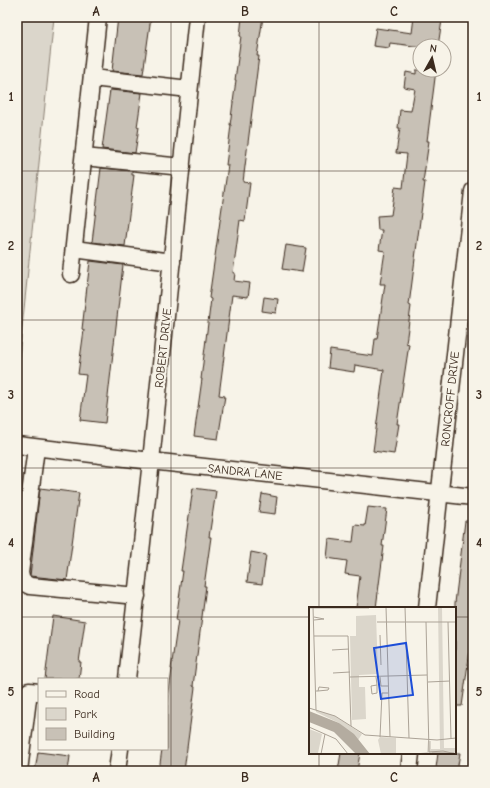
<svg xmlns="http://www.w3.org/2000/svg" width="490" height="788" viewBox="0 0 490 788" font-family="'Comic Neue',sans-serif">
<rect width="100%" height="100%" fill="#f7f3e8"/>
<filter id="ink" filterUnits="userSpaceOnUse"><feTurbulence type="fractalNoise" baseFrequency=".025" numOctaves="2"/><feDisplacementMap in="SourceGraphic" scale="8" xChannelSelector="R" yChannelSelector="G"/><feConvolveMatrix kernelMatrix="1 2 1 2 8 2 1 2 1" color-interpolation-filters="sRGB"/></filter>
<g filter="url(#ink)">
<path fill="#dbd6cb" stroke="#8b8074" d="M 17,17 L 54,17 L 17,377 Z"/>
<g fill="#c8c1b6" stroke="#3b2a1e">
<path d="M 118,17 L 151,17 L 143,74 L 112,71 Z"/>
<path d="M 242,17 L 263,17 L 257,56 L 259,56 L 243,182 L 250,183 L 245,221 L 240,220 L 233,273 L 235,273 L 234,281 L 250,283 L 248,297 L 232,295 L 219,395 L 225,396 L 218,439 L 194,436 L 202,379 L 201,379 L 211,299 L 209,298 L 228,165 L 226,165 L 231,125 L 230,125 L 236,80 L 235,80 L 241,36 L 240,36 Z"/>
<path d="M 414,17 L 442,20 L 438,46 L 414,46 L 390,43 L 389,48 L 373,46 L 376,28 L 412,33 Z"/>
<path d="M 416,70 L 436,70 L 427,141 L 429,141 L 423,182 L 425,182 L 409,305 L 411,306 L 406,343 L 409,344 L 397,424 L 399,424 L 394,454 L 373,451 L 384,370 L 355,365 L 354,372 L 328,368 L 330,350 L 373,356 L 375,339 L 377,339 L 385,284 L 380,284 L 385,251 L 379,250 L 382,230 L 378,230 L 377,216 L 391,215 L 395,187 L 403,188 L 407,154 L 396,153 L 400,128 L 398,128 L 400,110 L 411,111 L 415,89 L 404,87 L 406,72 L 416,74 Z"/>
<path d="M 110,90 L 142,93 L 137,127 L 139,127 L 135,153 L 102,149 Z"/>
<path d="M 101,168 L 132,171 L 132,175 L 134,175 L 125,246 L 92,242 Z"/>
<path d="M 286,245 L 306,248 L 302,272 L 282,269 Z"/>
<path d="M 90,261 L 123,265 L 105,423 L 80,420 L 86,375 L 78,374 L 84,330 L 82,329 Z"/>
<path d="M 264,297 L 278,299 L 276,313 L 262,311 Z"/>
<path d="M 40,488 L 79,493 L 67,580 L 30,576 Z"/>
<path d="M 193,488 L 216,491 L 209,537 L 211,537 L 204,586 L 206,586 L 193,686 L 195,687 L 184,771 L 159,771 L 162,749 L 167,749 L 167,708 L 172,669 L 171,669 L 178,620 L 176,620 L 183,571 L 181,571 Z"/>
<path d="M 262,494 L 277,497 L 275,514 L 259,512 Z"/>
<path d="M 368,507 L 387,509 L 382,546 L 384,546 L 376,608 L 356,608 L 360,576 L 345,574 L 347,561 L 327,558 L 329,539 L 353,542 L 355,525 L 365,526 Z"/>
<path d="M 465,521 L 473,521 L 473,622 L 472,634 L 473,634 L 473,650 L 470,650 L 462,706 L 455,706 L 455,603 Z"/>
<path d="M 251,552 L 266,555 L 262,584 L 247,582 Z"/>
<path d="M 53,616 L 85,621 L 79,662 L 81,662 L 79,679 L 45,679 Z"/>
<path d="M 38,752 L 70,756 L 68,771 L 35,771 Z"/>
<path d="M 341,753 L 360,753 L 357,771 L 338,771 Z"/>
<path d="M 438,753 L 460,753 L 457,771 L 436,768 Z"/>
</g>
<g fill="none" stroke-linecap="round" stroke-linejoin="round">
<defs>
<g id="minor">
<path d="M 92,78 L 189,89"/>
<path d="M 84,157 L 182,167"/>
<path d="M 74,249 L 172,262"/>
<path d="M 71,274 L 98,17"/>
<path d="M 17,445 L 151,461 L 473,497"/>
<path d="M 36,448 L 20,573 L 22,582 L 30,586 L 137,596"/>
<path d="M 427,608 L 473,191"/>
<path d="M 127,679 L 151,461 L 197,17"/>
<path d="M 19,771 L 29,691 L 39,692"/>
<path d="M 117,771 L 120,749"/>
<path d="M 409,771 L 411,753"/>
</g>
</defs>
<use href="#minor" stroke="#3b2a1e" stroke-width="19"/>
<use href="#minor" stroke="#f7f3e8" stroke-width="16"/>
</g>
</g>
<path fill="none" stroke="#3b2a1e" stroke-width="1" stroke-opacity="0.55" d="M 171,17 L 171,771M 319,17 L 319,608M 17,171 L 473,171M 17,320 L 473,320M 17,468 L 473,468M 17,617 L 310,617M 455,617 L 473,617M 319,753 L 319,771"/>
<g text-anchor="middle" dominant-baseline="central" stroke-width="4" stroke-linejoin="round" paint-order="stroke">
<g font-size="12" fill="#3b2a1e" stroke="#f7f3e8">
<text transform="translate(163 348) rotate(-84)">ROBERT DRIVE</text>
<text transform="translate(450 399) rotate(-84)">RONCROFF DRIVE</text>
<text transform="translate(245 472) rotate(6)">SANDRA LANE</text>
</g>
</g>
<g transform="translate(309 607)">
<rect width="147" height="147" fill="#f7f3e8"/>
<path d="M 129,0 L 133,0 L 135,141 L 147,141 L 147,147 L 105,147 L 118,145 L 119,134 L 122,134 L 122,142 L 131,142 ZM 67,8 L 69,67 L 50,68 L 50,80 L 56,80 L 57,112 L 43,113 L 41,29 L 47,29 L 47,9 ZM 7,103 L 26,109 L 53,127 L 49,133 L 30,116 L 7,105 ZM 0,122 L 13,127 L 9,146 L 0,147 ZM 71,130 L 87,131 L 87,147 L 72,147 L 69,133 Z" fill="#dbd6cb"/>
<path d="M 0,104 L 30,116 L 45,127 L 61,147 L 47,147 L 25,125 L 0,115 Z" fill="#b4aca0"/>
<path fill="none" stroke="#aca397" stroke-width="1" d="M 4,0 L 7,103M 77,0 L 81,130M 96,0 L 100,131M 0,1 L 60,1M 5,13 L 15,12 L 5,10M 68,15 L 147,15M 117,15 L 120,145 L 134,144 L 147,147M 139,15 L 142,132M 71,28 L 72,58M 5,29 L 39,29 L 42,119M 23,43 L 40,42M 24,66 L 41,65M 41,70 L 118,68M 67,70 L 68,78 L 68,86 L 63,87 L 62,79 L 68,78M 71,70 L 72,79 L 79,79M 119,75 L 141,74M 7,84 L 9,84 L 19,83 L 20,81 L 10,80 L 9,84M 0,101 L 26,109 L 56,128 L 128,133 L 147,131M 0,120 L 27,132 L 39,147M 71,130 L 73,86 L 79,86M 123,146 L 145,146M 12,147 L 16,127"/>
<path fill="#1d4ed8" fill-opacity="0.15" stroke="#1d4ed8" stroke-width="2" d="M 97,36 L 104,88 L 72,92 L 65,41 Z"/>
<rect width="147" height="147" fill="none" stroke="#3b2a1e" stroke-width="2"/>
</g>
<rect width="490" height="788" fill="none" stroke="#f7f3e8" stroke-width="44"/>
<rect x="38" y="678" width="130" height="72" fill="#f7f3e8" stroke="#aca397"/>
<rect x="46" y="691" width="20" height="6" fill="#f7f3e8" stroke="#aca397"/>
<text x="74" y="698" font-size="12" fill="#3b2a1e">Road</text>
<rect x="46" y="708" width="20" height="12" fill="#dbd6cb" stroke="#aca397"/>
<text x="74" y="718" font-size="12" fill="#3b2a1e">Park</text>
<rect x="46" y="728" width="20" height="12" fill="#c8c1b6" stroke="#aca397"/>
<text x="74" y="738" font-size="12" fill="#3b2a1e">Building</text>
<g transform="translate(432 58) rotate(8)"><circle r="19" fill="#f7f3e8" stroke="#aca397"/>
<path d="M0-3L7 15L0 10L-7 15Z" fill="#3b2a1e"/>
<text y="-6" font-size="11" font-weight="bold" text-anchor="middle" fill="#3b2a1e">N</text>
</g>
<rect x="22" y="22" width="446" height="744" fill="none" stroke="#3b2a1e" stroke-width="1.5"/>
<g font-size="13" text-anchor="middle" font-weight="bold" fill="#3b2a1e">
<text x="96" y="16">A</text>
<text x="245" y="16">B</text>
<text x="394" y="16">C</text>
<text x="11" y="101">1</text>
<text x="479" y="101">1</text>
<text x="11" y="250">2</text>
<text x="479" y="250">2</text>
<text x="11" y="399">3</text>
<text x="479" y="399">3</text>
<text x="11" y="547">4</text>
<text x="479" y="547">4</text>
<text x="11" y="696">5</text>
<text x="479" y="696">5</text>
<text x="96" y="782">A</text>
<text x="245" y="782">B</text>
<text x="394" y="782">C</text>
</g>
</svg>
